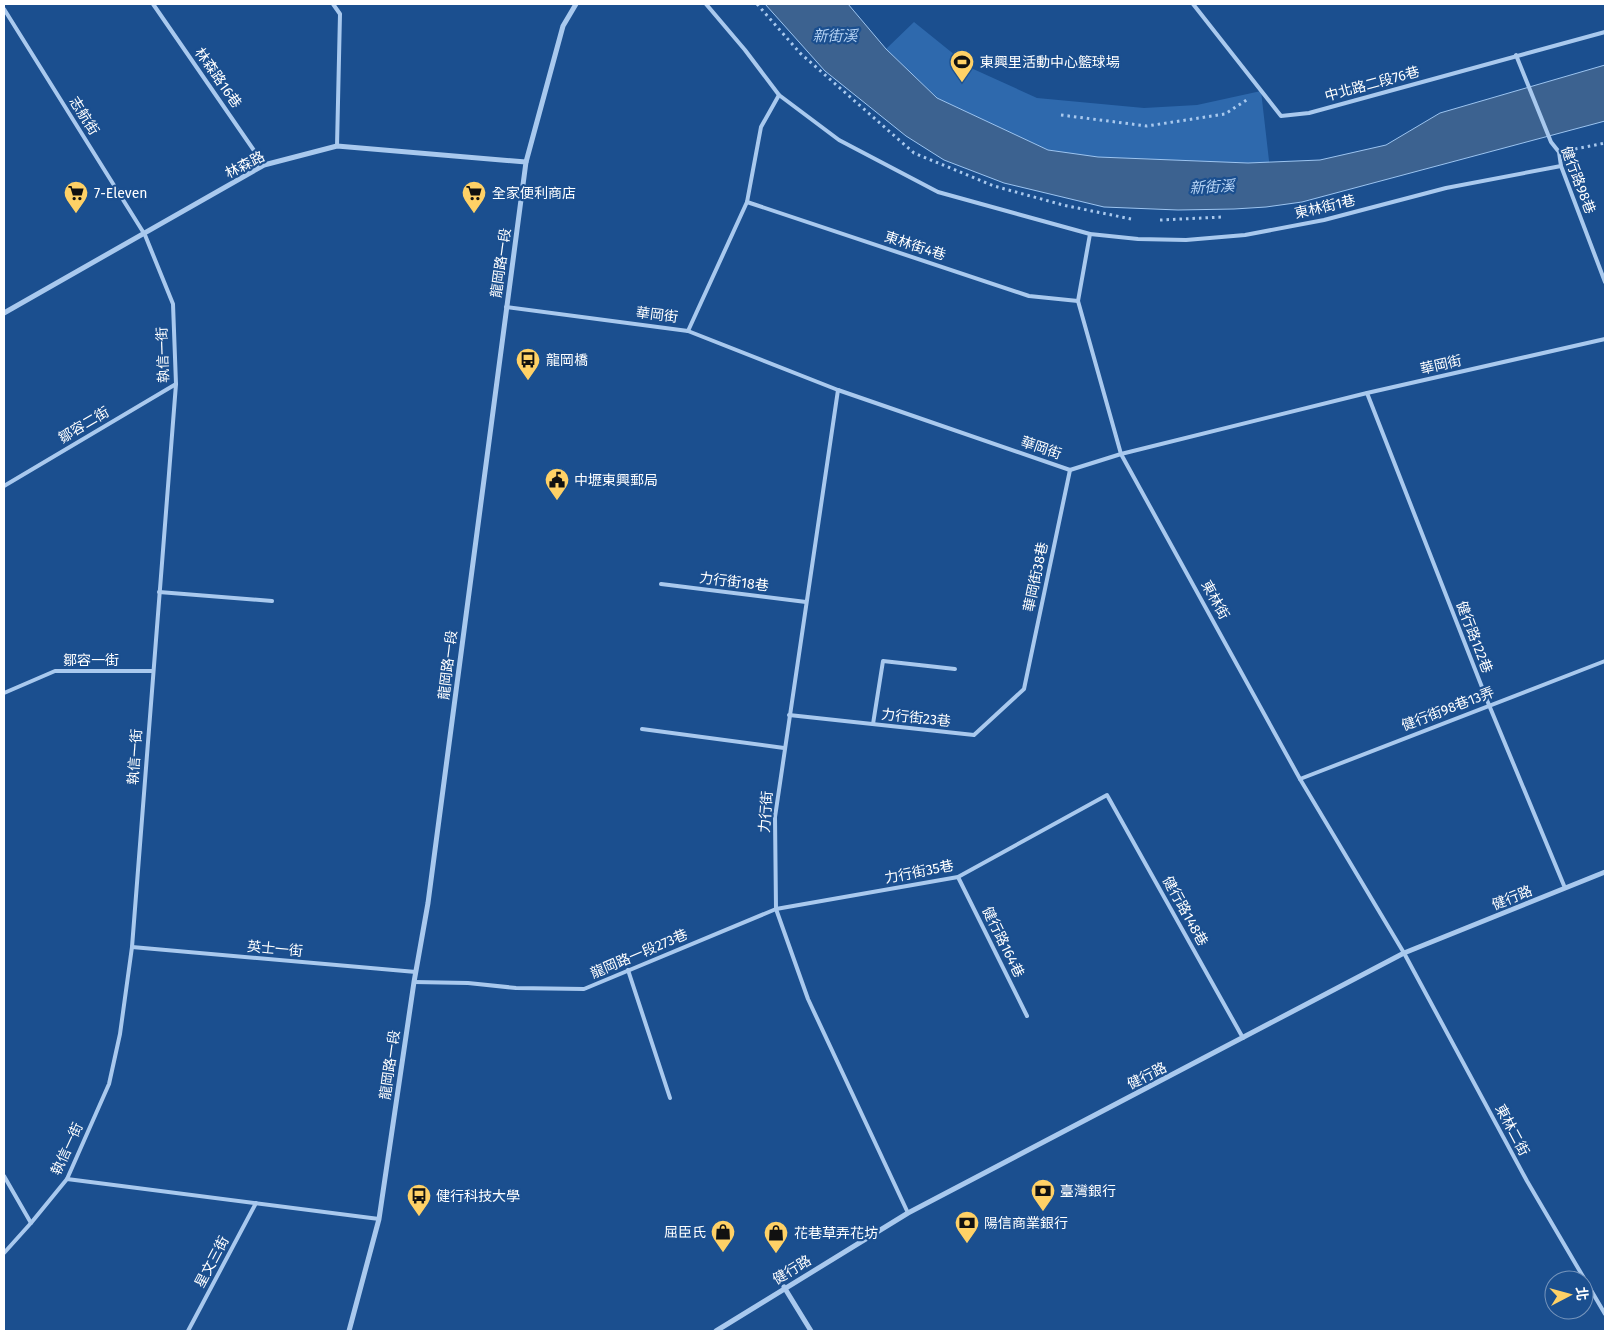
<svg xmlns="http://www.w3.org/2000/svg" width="1609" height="1335" viewBox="0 0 1609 1335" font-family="'Fira Sans','Noto Sans TC',sans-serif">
<rect width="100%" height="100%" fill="#1b4f8f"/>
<path fill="#2e69ad" d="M 914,22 L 971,68 L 1037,98 L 1144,108 L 1197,105 L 1261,91 L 1271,178 L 1188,185 L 1048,150 L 937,98 L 886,49 Z"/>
<path fill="#3c6290" stroke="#9cc4f0" d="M 765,4 L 848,4 L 886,49 L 937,98 L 1048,150 L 1098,157 L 1248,163 L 1320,160 L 1386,145 L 1440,113 L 1605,65 L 1605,121 L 1302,202 L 1266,207 L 1234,209 L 1178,210 L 1104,207 L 1004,183 L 944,160 L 906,136 L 825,71 Z"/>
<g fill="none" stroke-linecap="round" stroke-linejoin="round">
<g stroke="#a9c9ee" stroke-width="3" stroke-dasharray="2.5 4" stroke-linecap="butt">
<path d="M 757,4 L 800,53 L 914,153 L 994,186 L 1063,205 L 1131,219"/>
<path d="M 1061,115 L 1147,126 L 1225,114 L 1248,99"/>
<path d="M 1575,149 L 1605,143"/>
<path d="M 1160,220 L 1223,217"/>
</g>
<g stroke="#a9c9ee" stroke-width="4">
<path d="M 153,4 L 264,165"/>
<path d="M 333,4 L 340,14 L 337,146"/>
<path d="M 706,4 L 745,50 L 779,95 L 839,140 L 938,192 L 1090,234 L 1138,239 L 1186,240 L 1245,235 L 1324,220 L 1446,188 L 1561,166"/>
<path d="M 1193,4 L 1281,116 L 1309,113 L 1605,32"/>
<path d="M 4,9 L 145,235 L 173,304 L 176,384 L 132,947 L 120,1034 L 109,1084 L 67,1179 L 31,1223 L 4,1253"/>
<path d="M 1516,55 L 1551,142 L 1559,152 L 1561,166 L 1605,282"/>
<path d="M 747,202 L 1029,296 L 1078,301"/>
<path d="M 1090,234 L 1078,301 L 1121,454 L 1300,779 L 1404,953 L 1527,1181 L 1605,1314"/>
<path d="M 506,307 L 688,331 L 838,390 L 1070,470 L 1121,454 L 1367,393 L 1605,339"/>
<path d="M 688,331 L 747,202 L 761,127 L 779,95"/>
<path d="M 838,390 L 775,817 L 776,909 L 808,999 L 908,1213"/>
<path d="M 1367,393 L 1489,705 L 1565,888"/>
<path d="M 4,486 L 176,384"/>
<path d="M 661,584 L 806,602"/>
<path d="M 159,592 L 272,601"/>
<path d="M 4,693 L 55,671 L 152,671"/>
<path d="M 789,715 L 974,735 L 1024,689 L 1070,470"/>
<path d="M 873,724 L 883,661 L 955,669"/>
<path d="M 642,729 L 784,748"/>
<path d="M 1300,779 L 1605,661"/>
<path d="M 958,877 L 1027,1016"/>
<path d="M 132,947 L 416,972"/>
<path d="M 628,970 L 670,1098"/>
<path d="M 414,982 L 468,983 L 516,988 L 584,989 L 776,909 L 958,877 L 1107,795 L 1243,1038"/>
<path d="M 4,1176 L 31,1223"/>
<path d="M 67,1179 L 379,1219"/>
<path d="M 188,1331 L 256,1203"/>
</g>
<g stroke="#a9c9ee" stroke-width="5">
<path d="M 4,313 L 264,165 L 337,146 L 526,162"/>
<path d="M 784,1287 L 811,1331"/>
<path d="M 349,1331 L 379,1219 L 414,982 L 428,903 L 526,162 L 563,26 L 576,4"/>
<path d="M 716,1331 L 908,1213 L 1404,953 L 1605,872"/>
</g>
</g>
<defs>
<symbol id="stadium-pin" viewBox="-11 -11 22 30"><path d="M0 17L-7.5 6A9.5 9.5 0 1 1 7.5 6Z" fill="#ffd166" stroke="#1b4f8f"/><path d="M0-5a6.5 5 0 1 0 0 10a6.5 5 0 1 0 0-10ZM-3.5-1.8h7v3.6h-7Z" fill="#111"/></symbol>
<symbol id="supermarket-pin" viewBox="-11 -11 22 30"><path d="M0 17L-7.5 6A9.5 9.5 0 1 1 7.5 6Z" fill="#ffd166" stroke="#1b4f8f"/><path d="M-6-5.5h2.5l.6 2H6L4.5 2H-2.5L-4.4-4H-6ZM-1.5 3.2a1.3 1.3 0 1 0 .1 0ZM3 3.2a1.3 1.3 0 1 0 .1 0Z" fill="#111"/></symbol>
<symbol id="bus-pin" viewBox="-11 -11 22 30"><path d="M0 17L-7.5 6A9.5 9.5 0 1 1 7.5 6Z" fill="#ffd166" stroke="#1b4f8f"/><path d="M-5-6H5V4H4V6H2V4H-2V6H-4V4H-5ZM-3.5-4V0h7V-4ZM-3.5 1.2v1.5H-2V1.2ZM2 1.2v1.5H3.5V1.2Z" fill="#111"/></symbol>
<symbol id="civic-pin" viewBox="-11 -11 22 30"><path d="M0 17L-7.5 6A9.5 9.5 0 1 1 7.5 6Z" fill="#ffd166" stroke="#1b4f8f"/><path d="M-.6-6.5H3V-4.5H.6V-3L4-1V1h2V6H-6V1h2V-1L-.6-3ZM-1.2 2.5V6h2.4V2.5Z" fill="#111"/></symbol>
<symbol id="bank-pin" viewBox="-11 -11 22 30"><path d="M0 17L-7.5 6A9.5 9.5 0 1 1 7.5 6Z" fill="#ffd166" stroke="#1b4f8f"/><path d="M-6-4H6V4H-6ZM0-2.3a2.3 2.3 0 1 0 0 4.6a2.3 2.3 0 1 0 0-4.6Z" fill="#111"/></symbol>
<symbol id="shop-pin" viewBox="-11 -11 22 30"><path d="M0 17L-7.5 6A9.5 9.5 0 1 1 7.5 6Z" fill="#ffd166" stroke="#1b4f8f"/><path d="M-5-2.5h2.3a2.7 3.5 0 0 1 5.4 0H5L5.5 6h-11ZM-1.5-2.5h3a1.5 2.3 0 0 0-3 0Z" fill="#111"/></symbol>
</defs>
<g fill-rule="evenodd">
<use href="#stadium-pin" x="948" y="48" width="28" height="38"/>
<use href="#supermarket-pin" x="62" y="179" width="28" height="38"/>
<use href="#supermarket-pin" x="460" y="179" width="28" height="38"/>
<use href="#bus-pin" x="514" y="346" width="28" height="38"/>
<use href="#civic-pin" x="543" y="466" width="28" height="38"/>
<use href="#bank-pin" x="1029" y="1177" width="28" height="38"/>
<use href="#bus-pin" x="405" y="1182" width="28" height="38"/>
<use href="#bank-pin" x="953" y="1209" width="28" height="38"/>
<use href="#shop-pin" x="709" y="1218" width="28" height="38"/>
<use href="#shop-pin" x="762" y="1219" width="28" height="38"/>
</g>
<g text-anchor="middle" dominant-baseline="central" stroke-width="4.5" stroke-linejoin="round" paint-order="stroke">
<g font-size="14" fill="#fff" stroke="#1b4f8f" text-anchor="start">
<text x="980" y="62">東興里活動中心籃球場</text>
<text x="94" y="193">7-Eleven</text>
<text x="492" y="193">全家便利商店</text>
<text x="546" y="360">龍岡橋</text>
<text x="574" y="480">中壢東興郵局</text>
<text x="1060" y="1191">臺灣銀行</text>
<text x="436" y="1196">健行科技大學</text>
<text x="984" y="1223">陽信商業銀行</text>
<text x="706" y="1232" text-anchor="end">屈臣氏</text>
<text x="794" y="1233">花巷草弄花坊</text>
</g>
<g font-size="14" fill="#fff" stroke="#1b4f8f">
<text transform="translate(218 78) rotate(55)">林森路16巷</text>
<text transform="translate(1372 84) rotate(-15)">中北路二段76巷</text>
<text transform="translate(84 116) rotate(58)">志航街</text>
<text transform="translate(245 165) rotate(-27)">林森路</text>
<text transform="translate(1578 180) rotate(69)">健行路98巷</text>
<text transform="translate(1325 207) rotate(-13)">東林街1巷</text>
<text transform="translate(915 246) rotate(18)">東林街4巷</text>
<text transform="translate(501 263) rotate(-82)">龍岡路一段</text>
<text transform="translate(657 315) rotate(7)">華岡街</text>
<text transform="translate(163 355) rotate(-92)">執信一街</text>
<text transform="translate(1441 365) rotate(-13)">華岡街</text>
<text transform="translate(84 425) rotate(-31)">鄒容二街</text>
<text transform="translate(1041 448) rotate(19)">華岡街</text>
<text transform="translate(1036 577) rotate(-78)">華岡街38巷</text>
<text transform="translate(734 582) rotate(7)">力行街18巷</text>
<text transform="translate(1215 600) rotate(61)">東林街</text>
<text transform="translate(1474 637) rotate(69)">健行路122巷</text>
<text x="91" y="660">鄒容一街</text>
<text transform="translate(448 665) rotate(-83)">龍岡路一段</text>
<text transform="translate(1448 709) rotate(-21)">健行街98巷13弄</text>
<text transform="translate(916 718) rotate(6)">力行街23巷</text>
<text transform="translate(135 757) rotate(-86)">執信一街</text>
<text transform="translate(766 812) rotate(-86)">力行街</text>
<text transform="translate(919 872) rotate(-11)">力行街35巷</text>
<text transform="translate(1512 898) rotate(-22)">健行路</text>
<text transform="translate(1185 911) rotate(61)">健行路148巷</text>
<text transform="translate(1003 942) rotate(64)">健行路164巷</text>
<text transform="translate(275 949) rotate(5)">英士一街</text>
<text transform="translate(639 954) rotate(-23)">龍岡路一段273巷</text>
<text transform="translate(390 1065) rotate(-82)">龍岡路一段</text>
<text transform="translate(1147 1076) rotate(-27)">健行路</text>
<text transform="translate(1512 1130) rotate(62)">東林二街</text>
<text transform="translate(67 1149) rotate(-65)">執信一街</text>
<text transform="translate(212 1262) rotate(-62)">星文三街</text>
<text transform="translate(792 1270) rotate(-31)">健行路</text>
</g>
<g font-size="15" font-style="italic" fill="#b5d3f5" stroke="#1b4f8f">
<text x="835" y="36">新街溪</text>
<text transform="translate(1212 187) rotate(-3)">新街溪</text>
</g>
</g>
<rect width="1609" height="1335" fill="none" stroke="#ffffff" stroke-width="10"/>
<g transform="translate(1569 1295) rotate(84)"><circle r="24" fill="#1b4f8f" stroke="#7695bc"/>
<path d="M0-4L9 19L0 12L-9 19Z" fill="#ffd166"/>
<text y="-8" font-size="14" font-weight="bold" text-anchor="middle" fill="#ffffff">北</text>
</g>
</svg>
